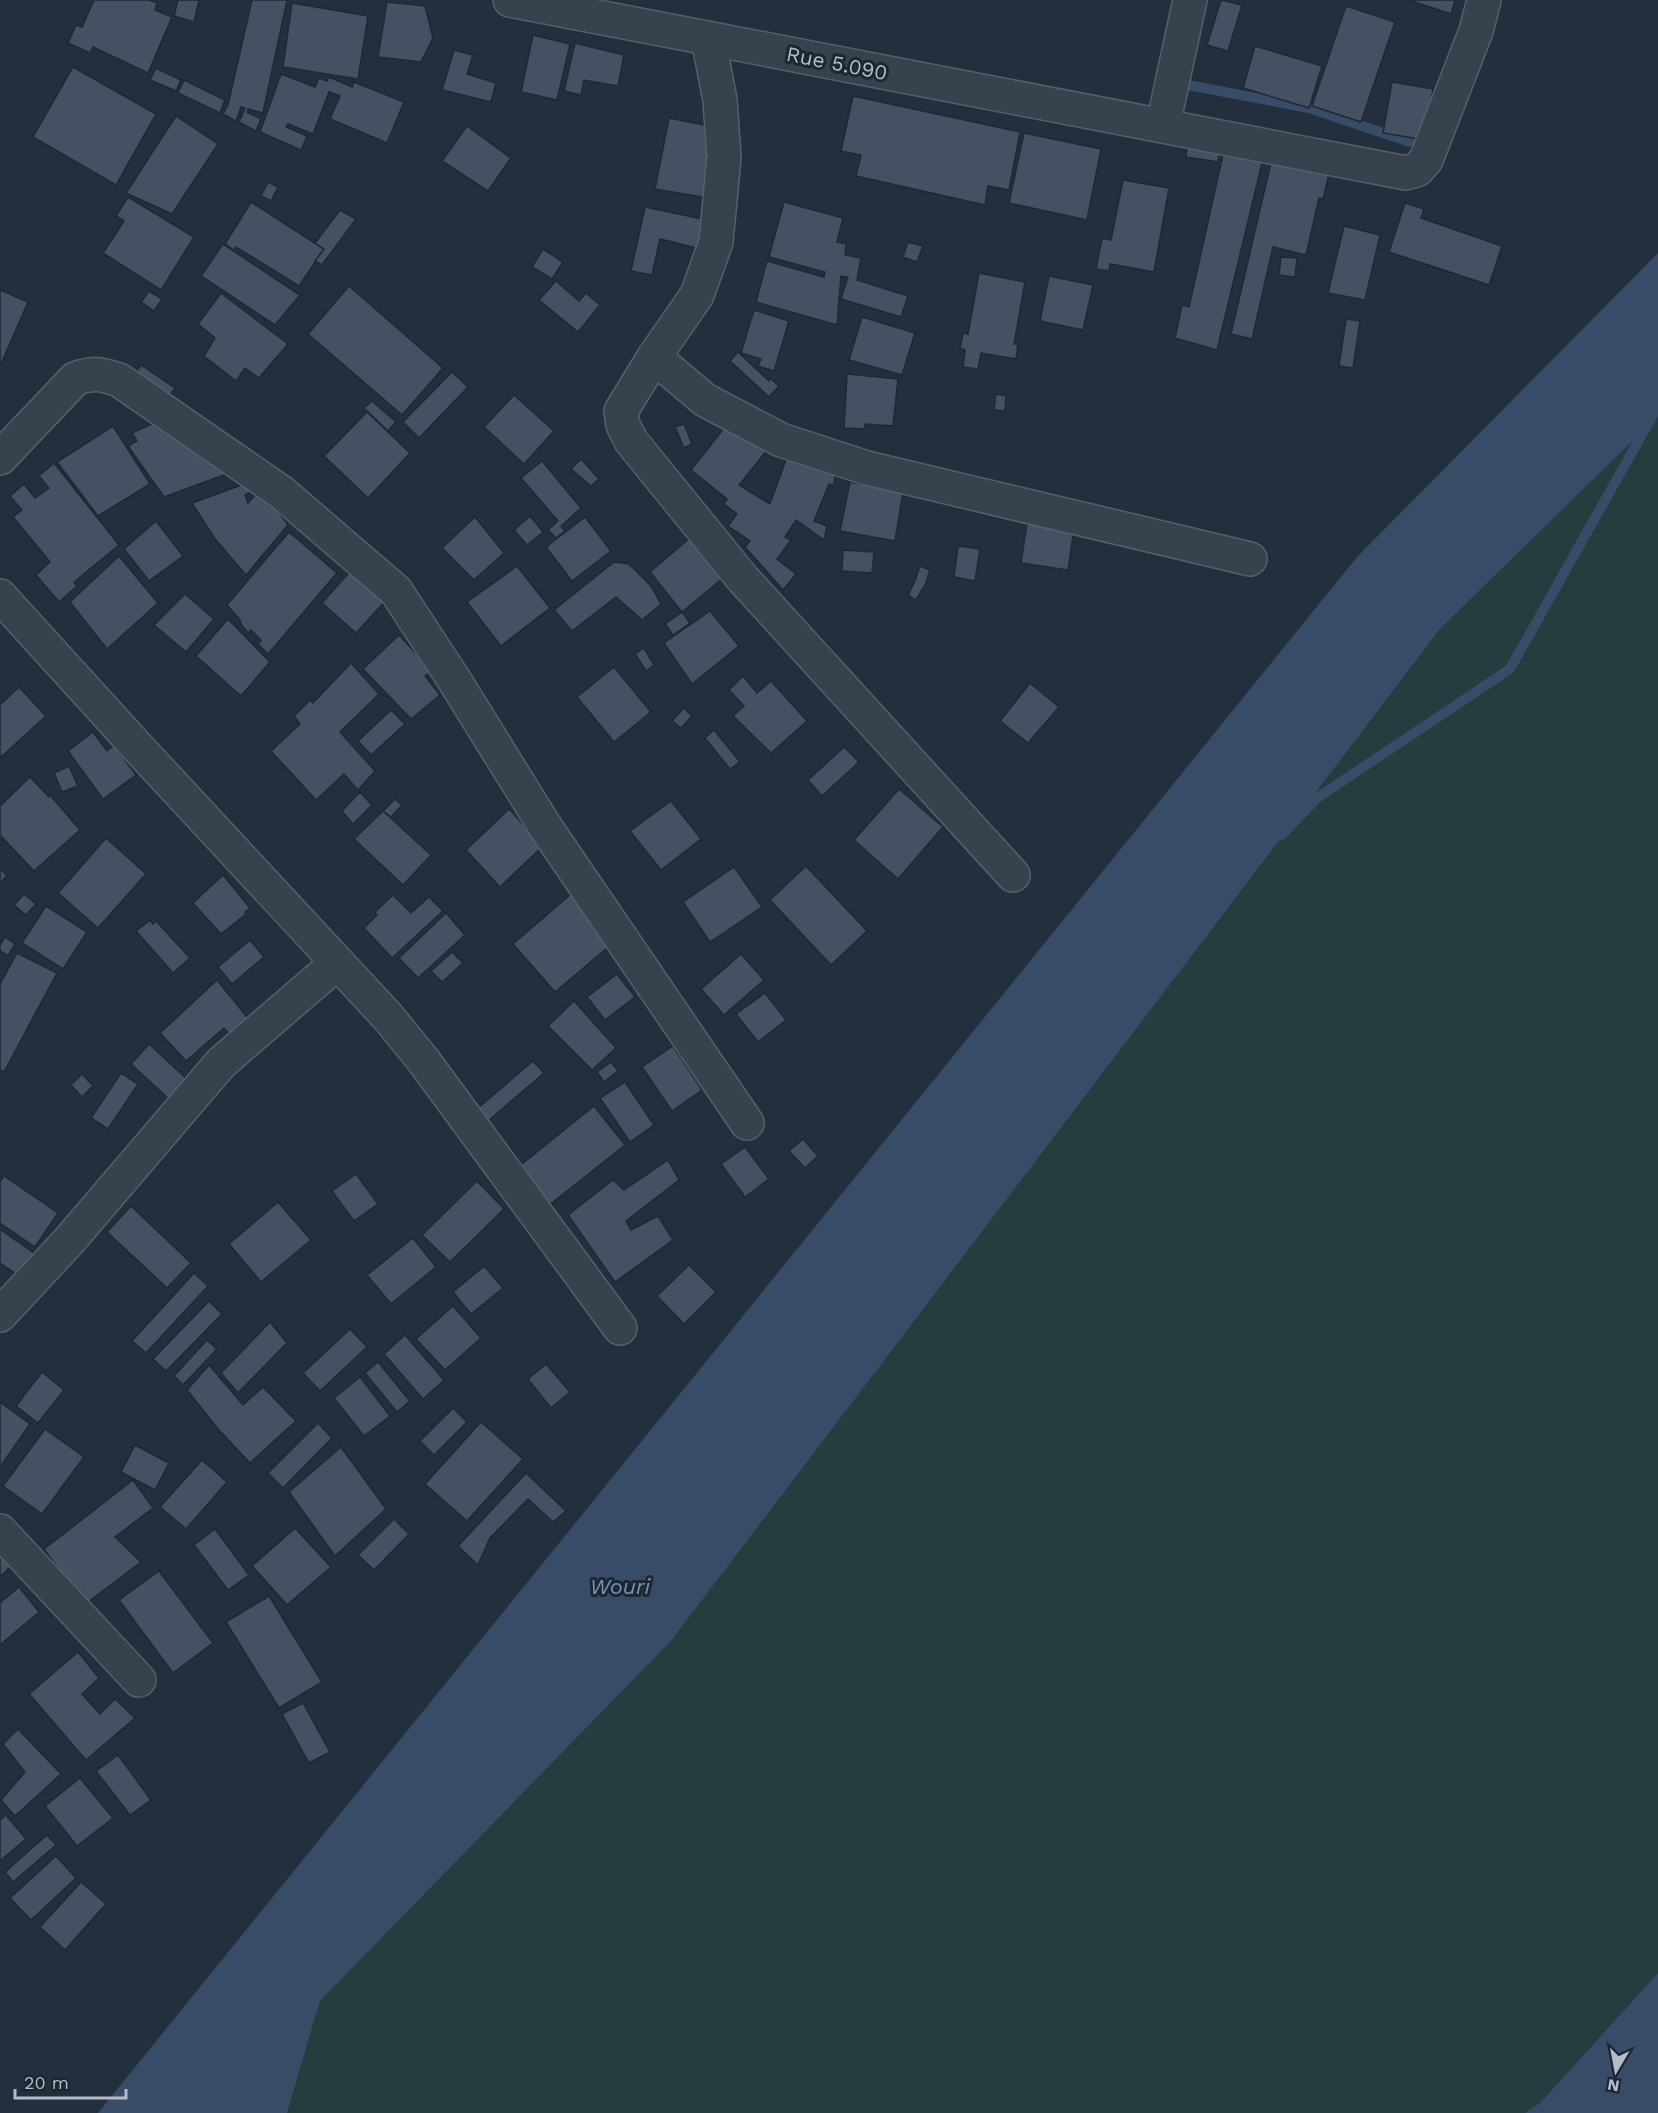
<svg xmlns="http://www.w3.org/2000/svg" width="1658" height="2113" viewBox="0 0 1658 2113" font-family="'Work Sans',sans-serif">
<rect width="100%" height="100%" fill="#242f3e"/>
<path fill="#263c3f" d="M 1658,416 L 1658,1973 L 1540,2103 L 1525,2113 L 287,2113 L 320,2001 L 671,1641 L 1440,629 Z"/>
<g fill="#394c67">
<path d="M 1658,253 L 1658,416 L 1440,629 L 671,1641 L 320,2001 L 287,2113 L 98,2113 L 1357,557 Z"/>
<path d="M 1658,1973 L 1658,2113 L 1525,2113 L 1540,2103 Z"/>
</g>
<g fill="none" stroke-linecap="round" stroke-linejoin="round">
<g stroke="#394c67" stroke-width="10">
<path d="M 1188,85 L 1309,108 L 1410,142"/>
<path d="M 1282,835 L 1317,798 L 1510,669 L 1658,406"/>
</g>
</g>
<g fill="#455162" stroke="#1f2835" stroke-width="1.5">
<path d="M 94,0 L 149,0 L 157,3 L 155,10 L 172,17 L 148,73 L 93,47 L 90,53 L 68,43 L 76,25 L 82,27 Z"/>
<path d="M 178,0 L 199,0 L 194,22 L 174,16 Z"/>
<path d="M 252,0 L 287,0 L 263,113 L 248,109 L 247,112 L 261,119 L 256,131 L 239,122 L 245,108 L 241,107 L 236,121 L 223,114 L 228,105 Z"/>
<path d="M 1221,0 L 1242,5 L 1228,51 L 1207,45 Z"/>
<path d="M 1409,0 L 1455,0 L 1451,14 Z"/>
<path d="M 387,2 L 425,6 L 433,38 L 421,62 L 378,57 Z"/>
<path d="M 292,3 L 368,16 L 358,79 L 283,67 Z"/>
<path d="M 1346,6 L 1395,22 L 1361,122 L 1312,106 Z"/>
<path d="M 533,35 L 570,44 L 557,100 L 521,92 Z"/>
<path d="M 575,43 L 624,55 L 618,86 L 584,80 L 581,95 L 564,91 Z"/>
<path d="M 1255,46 L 1322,66 L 1309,108 L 1243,88 Z"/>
<path d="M 454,50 L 473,55 L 467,74 L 496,83 L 491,102 L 442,90 Z"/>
<path d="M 73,67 L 156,114 L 116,185 L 33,137 Z"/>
<path d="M 156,68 L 181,80 L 176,91 L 150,80 Z"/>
<path d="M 281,74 L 315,87 L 319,78 L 327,81 L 329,77 L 352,87 L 354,82 L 404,102 L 387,143 L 330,119 L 340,96 L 329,92 L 313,134 L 288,124 L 286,127 L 307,136 L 301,150 L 260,132 Z"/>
<path d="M 184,80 L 225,100 L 220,113 L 178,93 Z"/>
<path d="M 1392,82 L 1433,89 L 1425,140 L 1383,133 Z"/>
<path d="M 853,96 L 1020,132 L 1009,190 L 988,186 L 985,205 L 856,176 L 861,155 L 841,151 Z"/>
<path d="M 176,116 L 218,144 L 172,214 L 126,193 Z"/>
<path d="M 669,118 L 720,128 L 708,198 L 655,189 Z"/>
<path d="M 467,126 L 511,158 L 488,191 L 442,161 Z"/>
<path d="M 1024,133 L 1101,149 L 1087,220 L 1009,203 Z"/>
<path d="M 1187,146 L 1220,151 L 1218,162 L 1186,157 Z"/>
<path d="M 1224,150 L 1263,159 L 1217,350 L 1175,338 L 1182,305 L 1189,307 Z"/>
<path d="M 1272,158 L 1330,170 L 1323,199 L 1319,198 L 1306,255 L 1273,247 L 1252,339 L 1231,334 Z"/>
<path d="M 1123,180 L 1169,188 L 1154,272 L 1110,264 L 1109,271 L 1096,269 L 1102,238 L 1111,240 Z"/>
<path d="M 268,182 L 278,187 L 271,201 L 261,196 Z"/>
<path d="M 128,197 L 194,237 L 161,290 L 103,253 L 124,221 L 116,216 Z"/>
<path d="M 251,202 L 324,249 L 299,286 L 236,247 L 234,250 L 225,244 Z"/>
<path d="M 784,202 L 843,218 L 837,242 L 846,244 L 845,255 L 861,258 L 857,280 L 908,296 L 901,317 L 841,299 L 848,277 L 841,276 L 837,325 L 756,302 L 767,261 L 824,277 L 825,272 L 769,257 Z"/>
<path d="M 1405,203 L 1424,209 L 1421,218 L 1502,246 L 1489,285 L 1389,252 Z"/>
<path d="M 645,207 L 707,220 L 701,249 L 660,239 L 652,275 L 631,271 Z"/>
<path d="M 340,210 L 356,219 L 322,265 L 315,261 L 324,249 L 315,243 Z"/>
<path d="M 1344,226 L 1380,235 L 1365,300 L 1328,293 Z"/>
<path d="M 908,242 L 923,246 L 917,262 L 903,257 Z"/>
<path d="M 223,244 L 300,295 L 275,325 L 201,276 Z"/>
<path d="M 543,249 L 563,262 L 552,279 L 532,267 Z"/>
<path d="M 1281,257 L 1297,258 L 1295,277 L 1279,275 Z"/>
<path d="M 979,273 L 1025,282 L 1014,344 L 1018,344 L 1016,359 L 981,353 L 978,369 L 963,367 L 965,350 L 960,348 L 963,333 L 968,334 Z"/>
<path d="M 1049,276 L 1093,285 L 1083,330 L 1040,321 Z"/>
<path d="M 556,281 L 579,301 L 586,293 L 600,305 L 578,332 L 539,300 Z"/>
<path d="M 349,286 L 443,368 L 402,415 L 308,334 Z"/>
<path d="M 0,290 L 28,302 L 0,366 Z"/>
<path d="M 149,291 L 162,299 L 154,311 L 141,302 Z"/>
<path d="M 221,293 L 288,344 L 259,378 L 245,368 L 236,381 L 204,356 L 215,338 L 198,324 Z"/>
<path d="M 754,310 L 789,321 L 774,371 L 758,366 L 761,359 L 741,353 Z"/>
<path d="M 862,317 L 915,333 L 902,375 L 849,360 Z"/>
<path d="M 1346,319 L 1360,321 L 1353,368 L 1339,366 Z"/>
<path d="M 738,352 L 769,381 L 770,378 L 779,386 L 769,397 L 730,361 Z"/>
<path d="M 141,365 L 175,388 L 164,404 L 130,381 Z"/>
<path d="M 452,372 L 468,387 L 419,438 L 403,422 Z"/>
<path d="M 847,374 L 898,379 L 893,426 L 865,424 L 865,429 L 844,428 Z"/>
<path d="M 996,394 L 1006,396 L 1005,411 L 994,410 Z"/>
<path d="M 514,395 L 554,431 L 524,464 L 484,427 Z"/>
<path d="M 372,401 L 396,422 L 388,431 L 364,408 Z"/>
<path d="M 367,412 L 410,453 L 368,498 L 324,456 Z"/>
<path d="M 165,418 L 235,471 L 164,497 L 128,446 L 137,441 L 132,433 Z"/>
<path d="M 732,418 L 768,449 L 739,485 L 770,504 L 788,454 L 836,467 L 834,485 L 829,484 L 814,521 L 827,526 L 824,540 L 796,520 L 785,537 L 791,540 L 777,559 L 796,574 L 783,590 L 745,547 L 750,541 L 728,526 L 737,514 L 724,504 L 727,499 L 691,470 Z"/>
<path d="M 684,424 L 692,444 L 684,448 L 675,427 Z"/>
<path d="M 113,426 L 150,484 L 98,516 L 57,462 Z"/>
<path d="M 581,459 L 599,479 L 591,486 L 571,469 Z"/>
<path d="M 542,461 L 581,508 L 561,526 L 565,531 L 556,538 L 548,530 L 558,521 L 521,478 Z"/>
<path d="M 54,463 L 119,545 L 74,582 L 77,586 L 59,602 L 36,575 L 50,562 L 13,517 L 22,510 L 10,496 L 24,484 L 35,498 L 49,488 L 39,476 Z"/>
<path d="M 850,482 L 903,492 L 895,541 L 840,531 Z"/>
<path d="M 247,483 L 251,492 L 245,495 L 248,503 L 261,488 L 288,525 L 246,575 L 215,539 L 192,503 Z"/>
<path d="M 530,516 L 543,532 L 527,545 L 514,530 Z"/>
<path d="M 475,517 L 504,553 L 474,580 L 442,548 Z"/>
<path d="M 585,517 L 611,551 L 572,581 L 546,547 Z"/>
<path d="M 156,521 L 183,556 L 149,581 L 124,549 Z"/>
<path d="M 1027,523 L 1074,529 L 1068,570 L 1021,563 Z"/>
<path d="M 289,532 L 337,573 L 268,654 L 258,644 L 261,640 L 251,630 L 248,633 L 240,623 L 241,621 L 227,605 Z"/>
<path d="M 690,538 L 723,578 L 682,612 L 650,572 Z"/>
<path d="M 958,546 L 980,549 L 975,581 L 954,577 Z"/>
<path d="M 843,550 L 874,552 L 872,573 L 842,571 Z"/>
<path d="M 119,556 L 158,603 L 107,649 L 70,602 Z"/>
<path d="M 614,562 L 629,564 L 651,586 L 661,604 L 642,620 L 616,597 L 572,631 L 554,610 Z"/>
<path d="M 355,566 L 389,597 L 356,633 L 322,603 Z"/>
<path d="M 517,566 L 550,608 L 501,646 L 467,602 Z"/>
<path d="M 920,566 L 930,570 L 925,585 L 916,600 L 908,595 L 915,581 Z"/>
<path d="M 185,594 L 214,619 L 186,652 L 154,625 Z"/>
<path d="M 710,611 L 739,646 L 692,684 L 664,643 Z"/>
<path d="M 682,612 L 690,623 L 673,635 L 665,624 Z"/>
<path d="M 228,619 L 270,662 L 241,696 L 196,656 Z"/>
<path d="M 399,635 L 432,671 L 425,676 L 440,695 L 411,719 L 363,669 Z"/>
<path d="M 644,648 L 654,665 L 646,671 L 635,654 Z"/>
<path d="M 351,663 L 379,694 L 340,732 L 375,771 L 358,790 L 344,774 L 316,800 L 271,751 L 300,724 L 294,716 L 310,700 L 313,703 Z"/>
<path d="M 614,667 L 651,712 L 614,742 L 577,697 Z"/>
<path d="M 743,676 L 757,693 L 771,681 L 807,721 L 771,753 L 733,716 L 744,706 L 729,690 Z"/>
<path d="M 1030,683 L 1059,707 L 1028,743 L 1000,721 Z"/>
<path d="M 19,687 L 46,716 L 0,758 L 0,705 Z"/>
<path d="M 684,708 L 692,716 L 681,728 L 672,721 Z"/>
<path d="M 391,710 L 405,724 L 371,755 L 358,741 Z"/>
<path d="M 714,730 L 740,762 L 730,769 L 705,738 Z"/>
<path d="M 93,732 L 107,751 L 114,745 L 136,775 L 103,799 L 68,751 Z"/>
<path d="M 844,747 L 859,762 L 822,796 L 808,780 Z"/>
<path d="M 69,766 L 78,786 L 62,792 L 54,773 Z"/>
<path d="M 30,777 L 49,797 L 50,795 L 80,830 L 34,871 L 0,835 L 0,806 Z"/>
<path d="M 899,789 L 943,827 L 898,879 L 854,840 Z"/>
<path d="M 360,792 L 372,805 L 353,824 L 342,811 Z"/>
<path d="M 395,799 L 402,805 L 391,817 L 383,811 Z"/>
<path d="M 671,801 L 701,839 L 661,870 L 630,831 Z"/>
<path d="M 509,809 L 543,846 L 500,887 L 466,850 Z"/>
<path d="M 383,811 L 431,855 L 403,885 L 354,839 Z"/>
<path d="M 106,838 L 146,874 L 98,928 L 58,893 Z"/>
<path d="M 806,866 L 867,931 L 831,965 L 770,900 Z"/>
<path d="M 734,867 L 762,907 L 710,942 L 683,902 Z"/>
<path d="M 0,869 L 7,875 L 0,884 Z"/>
<path d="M 223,875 L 250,908 L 245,912 L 246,914 L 221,934 L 193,903 Z"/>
<path d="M 24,894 L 36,904 L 26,915 L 14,905 Z"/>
<path d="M 571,894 L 613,943 L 555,992 L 513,944 Z"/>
<path d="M 393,895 L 411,913 L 429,897 L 443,911 L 392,958 L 364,928 L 377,915 L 375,912 Z"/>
<path d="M 46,906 L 87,932 L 63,969 L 22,943 Z"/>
<path d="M 446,913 L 465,935 L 418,978 L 399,958 Z"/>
<path d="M 150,920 L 153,924 L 156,921 L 190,958 L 173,973 L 136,931 Z"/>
<path d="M 5,937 L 15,944 L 8,956 L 0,950 L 0,945 Z"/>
<path d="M 250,940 L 264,957 L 232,984 L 218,967 Z"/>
<path d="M 452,952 L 463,963 L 442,982 L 431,971 Z"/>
<path d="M 17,953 L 57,973 L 4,1072 L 0,1070 L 0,984 Z"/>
<path d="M 741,954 L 764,980 L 724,1015 L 701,989 Z"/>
<path d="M 617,974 L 635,997 L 605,1020 L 587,997 Z"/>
<path d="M 217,980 L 255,1027 L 238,1044 L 224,1028 L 186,1061 L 160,1033 Z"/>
<path d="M 765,993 L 786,1020 L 758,1042 L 736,1014 Z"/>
<path d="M 574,1001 L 616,1048 L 592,1070 L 548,1026 Z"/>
<path d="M 149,1044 L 189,1081 L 171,1101 L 131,1064 Z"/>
<path d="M 673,1046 L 702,1090 L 672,1111 L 642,1067 Z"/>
<path d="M 533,1061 L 544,1073 L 488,1121 L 478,1108 Z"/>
<path d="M 611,1062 L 618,1071 L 604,1082 L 597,1072 Z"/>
<path d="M 121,1073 L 138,1084 L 108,1129 L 91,1118 Z"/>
<path d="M 82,1074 L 93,1086 L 82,1097 L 71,1085 Z"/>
<path d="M 625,1082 L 654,1125 L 630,1142 L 600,1098 Z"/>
<path d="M 594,1106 L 625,1145 L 548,1206 L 517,1168 Z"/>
<path d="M 803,1139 L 818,1156 L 805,1168 L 789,1151 Z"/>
<path d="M 745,1147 L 769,1179 L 745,1197 L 721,1164 Z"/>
<path d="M 668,1160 L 679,1180 L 626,1221 L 631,1230 L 658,1216 L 673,1240 L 615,1282 L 568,1215 L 613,1180 L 624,1190 Z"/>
<path d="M 356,1174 L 378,1204 L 354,1221 L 332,1191 Z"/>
<path d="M 4,1176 L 58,1213 L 35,1247 L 0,1223 L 0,1182 Z"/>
<path d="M 477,1181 L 504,1209 L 450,1262 L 422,1235 Z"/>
<path d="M 278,1202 L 311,1240 L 261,1282 L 229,1244 Z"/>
<path d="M 131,1206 L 191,1263 L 167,1288 L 107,1232 Z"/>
<path d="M 0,1229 L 35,1254 L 19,1276 L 0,1263 Z"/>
<path d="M 413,1238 L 436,1267 L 391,1304 L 367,1275 Z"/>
<path d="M 689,1265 L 716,1292 L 684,1324 L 657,1296 Z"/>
<path d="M 484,1266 L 503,1288 L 471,1314 L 453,1292 Z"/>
<path d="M 194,1273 L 208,1286 L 146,1353 L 132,1341 Z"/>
<path d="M 209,1301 L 222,1314 L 166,1371 L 153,1359 Z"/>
<path d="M 453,1306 L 481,1338 L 445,1370 L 416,1339 Z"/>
<path d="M 270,1322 L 287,1343 L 238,1393 L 221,1373 Z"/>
<path d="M 350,1329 L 367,1347 L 320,1391 L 303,1373 Z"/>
<path d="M 405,1335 L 444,1380 L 423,1399 L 384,1354 Z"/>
<path d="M 207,1340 L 217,1349 L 183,1385 L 174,1376 Z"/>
<path d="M 378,1362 L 410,1401 L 397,1412 L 365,1373 Z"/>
<path d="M 546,1364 L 570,1392 L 551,1408 L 528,1379 Z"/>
<path d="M 209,1365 L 243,1405 L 263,1387 L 296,1421 L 250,1463 L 218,1429 L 187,1390 Z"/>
<path d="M 42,1372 L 64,1390 L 38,1423 L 16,1406 Z"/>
<path d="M 360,1377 L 390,1416 L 364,1436 L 334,1398 Z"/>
<path d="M 0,1402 L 30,1424 L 0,1467 Z"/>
<path d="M 453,1408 L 467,1422 L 434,1455 L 420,1441 Z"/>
<path d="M 481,1422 L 523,1459 L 467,1521 L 425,1484 Z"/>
<path d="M 318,1423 L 332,1438 L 283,1488 L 268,1473 Z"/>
<path d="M 45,1429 L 84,1457 L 42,1514 L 3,1486 Z"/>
<path d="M 135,1445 L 169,1463 L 155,1490 L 121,1472 Z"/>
<path d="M 341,1447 L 386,1509 L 335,1556 L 289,1492 Z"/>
<path d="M 202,1460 L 227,1482 L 186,1529 L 160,1507 Z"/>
<path d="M 526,1473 L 566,1511 L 553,1522 L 528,1499 L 490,1538 L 478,1565 L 458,1546 Z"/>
<path d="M 133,1480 L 153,1508 L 115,1537 L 141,1562 L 84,1605 L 44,1549 Z"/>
<path d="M 394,1519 L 409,1534 L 374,1570 L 358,1555 Z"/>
<path d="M 295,1528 L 331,1567 L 287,1605 L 252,1566 Z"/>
<path d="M 215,1529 L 249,1575 L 228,1590 L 194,1545 Z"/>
<path d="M 0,1550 L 13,1564 L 2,1575 L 0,1574 Z"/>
<path d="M 159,1571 L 213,1643 L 173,1673 L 119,1600 Z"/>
<path d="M 19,1587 L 39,1612 L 0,1645 L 0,1603 Z"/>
<path d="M 269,1596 L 322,1682 L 279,1708 L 226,1622 Z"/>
<path d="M 78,1652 L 99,1678 L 82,1694 L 100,1714 L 115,1699 L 135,1718 L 86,1760 L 29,1694 Z"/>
<path d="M 303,1703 L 330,1752 L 309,1763 L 282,1714 Z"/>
<path d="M 18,1729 L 61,1774 L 15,1816 L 1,1800 L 25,1772 L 3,1744 Z"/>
<path d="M 118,1755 L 151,1800 L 130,1815 L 96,1771 Z"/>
<path d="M 80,1778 L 113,1818 L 77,1846 L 45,1806 Z"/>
<path d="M 6,1815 L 26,1839 L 0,1861 L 0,1820 Z"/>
<path d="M 47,1835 L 56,1845 L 13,1882 L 5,1872 Z"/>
<path d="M 56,1856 L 76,1878 L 31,1920 L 10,1898 Z"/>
<path d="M 81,1882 L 106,1904 L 65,1950 L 40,1927 Z"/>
</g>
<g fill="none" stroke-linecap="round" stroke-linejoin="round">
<defs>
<g id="street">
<path d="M 510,0 L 1406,173 L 1417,170 L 1426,160 L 1476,31 L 1484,0"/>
<path d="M 708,38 L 720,100 L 724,157 L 716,242 L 697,295 L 654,357 L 621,411 L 623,425 L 631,441 L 743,579 L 1013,875"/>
<path d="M 1163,125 L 1190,0"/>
<path d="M 654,357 L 705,400 L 781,440 L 867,468 L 1250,559"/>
<path d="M 0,458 L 75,379 C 94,372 101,374 119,380 L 281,492 L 396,591 L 453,678 L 546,828 L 747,1123"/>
<path d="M 0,596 L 142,752 L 388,1017 L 423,1060 L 620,1328"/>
<path d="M 0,1315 L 68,1242 L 221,1063 L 337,963"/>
<path d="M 0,1531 L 139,1680"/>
</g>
</defs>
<use href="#street" stroke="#565f6c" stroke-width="36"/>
<use href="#street" stroke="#38414e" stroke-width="33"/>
</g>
<g text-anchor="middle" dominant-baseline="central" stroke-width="6" stroke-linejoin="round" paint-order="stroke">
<g font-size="21" fill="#b4bcc9" stroke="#1d2633">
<text transform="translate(837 63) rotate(11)">Rue 5.090</text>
</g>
<g font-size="22" font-style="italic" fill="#7c92b1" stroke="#1d2633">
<text x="620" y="1586">Wouri</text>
</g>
</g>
<g transform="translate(1616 2071) rotate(190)" stroke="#1d2633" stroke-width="4.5" paint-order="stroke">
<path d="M0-4.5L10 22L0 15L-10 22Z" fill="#b4bcc9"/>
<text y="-9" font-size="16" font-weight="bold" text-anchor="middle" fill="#b4bcc9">N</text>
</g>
<path d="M15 2089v9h111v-9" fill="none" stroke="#b4bcc9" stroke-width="3"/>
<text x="24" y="2089" font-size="18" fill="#b4bcc9" stroke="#1d2633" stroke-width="4.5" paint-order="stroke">20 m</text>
</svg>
